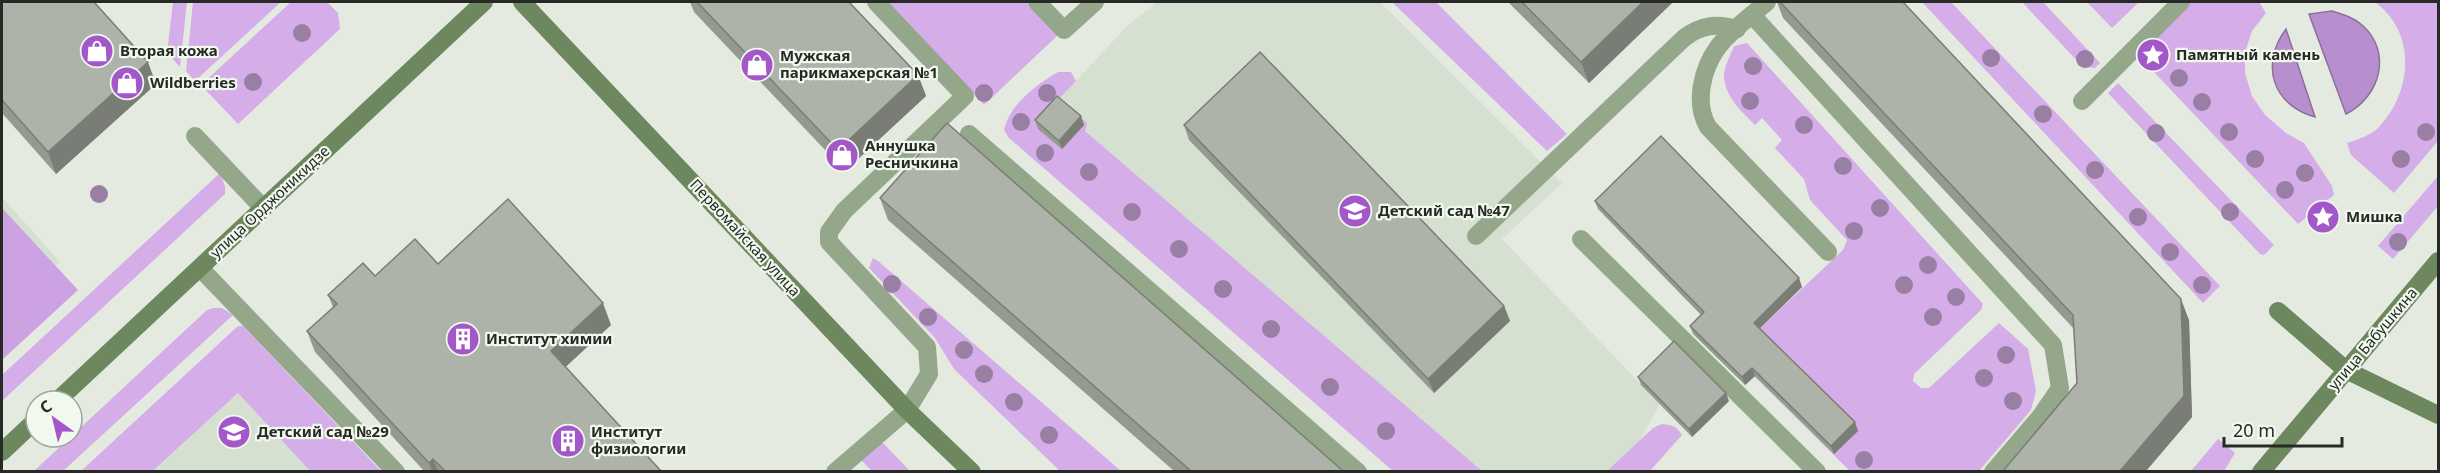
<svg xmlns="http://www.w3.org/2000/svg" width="2440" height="473" font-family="'Noto Sans',sans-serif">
	<rect width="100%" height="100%" fill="#e4eae0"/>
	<g fill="#d6e0d0">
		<path d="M1157,2H1380L1562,183L1502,239L1660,404L1639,442L1607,471H1482L1085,131L1031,129L1129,24Z"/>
		<path d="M2,197L60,262L2,314Z"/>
		<path d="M238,393L310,471L153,472Z"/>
	</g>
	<g fill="#d4ade9">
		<path d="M173,2H187L180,67L167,53Z"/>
		<path d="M193,2H281L195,81L186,71Z"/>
		<path d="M291,2H327L338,13L340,29L238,124L201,85Z"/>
		<path d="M887,2H1026L1058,35L984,105Z"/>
		<path d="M1392,2H1436L1567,134L1547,151Z"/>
		<path d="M1922,2H1951L2220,286L2203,303Z"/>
		<path d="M2022,2H2043L2100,63L2095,68L2083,67Z"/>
		<path d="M2087,2H2139L2112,28Z"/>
		<path d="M2191,2H2259L2266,13L2252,31L2245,52V73L2252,96L2265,115L2286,133L2304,143L2332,186L2334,195L2298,224L2153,71L2171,54L2155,37Z"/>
		<path d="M2375,2H2438V141L2394,193L2351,155L2347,143C2359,139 2372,135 2380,126C2413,90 2416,32 2375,2Z"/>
		<path d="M1747,43L1983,304L1981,310L1914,374L1913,381L1921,388H1929L1999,323L2028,349L2036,391L2031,410L1979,471H1850L1746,368L1736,351L1843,250L1847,240L1810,200L1804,179L1775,148L1782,140L1762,118L1755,125C1741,111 1723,95 1724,73C1725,65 1731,54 1734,46Z"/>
		<path d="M1058,72H1071L1076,81L1059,99L1087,123L1085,131L1482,471H1393L1009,138L1004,130C1010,104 1036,85 1058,72Z"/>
		<path d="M2118,83L2274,245L2264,255L2260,254L2108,93Z"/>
		<path d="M220,173L225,186V194L2,401V375Z"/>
		<path d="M2438,176V206L2393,259L2378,246Z"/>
		<path d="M873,258L878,261L1121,471H1060L954,369L935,338L869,268Z"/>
		<path d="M213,308H222L233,315L63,471H34L207,310Z"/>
		<path d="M238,326H243L381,471H310L238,393L153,471L80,472Z"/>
		<path d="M1662,424C1673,425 1676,426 1682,435L1650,471H1607L1653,428Z"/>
		<path d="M2218,439L2235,453L2224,471H2191Z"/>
		<path d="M881,441L910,471H872L860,459Z"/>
	</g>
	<path fill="#cca2e2" d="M2,208L78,290L2,360Z"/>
	<g fill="#b88fce" stroke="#8c709b" stroke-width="1.5">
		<path d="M2332,11C2342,14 2353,17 2362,25C2393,52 2380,97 2346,114L2309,14Z"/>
		<path d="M2286,29L2315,117C2272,105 2260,64 2286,29Z"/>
	</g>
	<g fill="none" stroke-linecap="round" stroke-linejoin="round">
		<g stroke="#95a78b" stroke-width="18">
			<path d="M1037,2L1064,30L1095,2"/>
			<path d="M1767,2C1751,16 1731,30 1718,47C1702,69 1694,103 1708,127L1828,252"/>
			<path d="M1752,15L2053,345L2060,388L2040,417L1993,472"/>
			<path d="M2082,101L2181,2"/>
			<path d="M969,134L1358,472"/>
			<path d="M195,136L263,208"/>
			<path d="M1476,236L1684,38C1701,25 1717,23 1737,29"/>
			<path d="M1581,239L1817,472"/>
			<path d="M200,268L396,472"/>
			<path d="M835,472L907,410L929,374L927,347L829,242V232L844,211L965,96L876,2"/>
		</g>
		<g stroke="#6d875e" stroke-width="18">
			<path d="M522,2L907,410L972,472"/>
			<path d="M2278,311L2346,370L2438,415"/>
			<path d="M57,401L484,2"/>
			<path d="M2,452L36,420"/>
			<path d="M2261,472L2438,261"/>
		</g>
	</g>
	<g fill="#997fa4">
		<circle cx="302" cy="33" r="9"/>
		<circle cx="1991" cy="58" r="9"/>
		<circle cx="2085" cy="59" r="9"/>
		<circle cx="1753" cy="66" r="9"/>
		<circle cx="2179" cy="78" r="9"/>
		<circle cx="253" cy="82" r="9"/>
		<circle cx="984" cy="93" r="9"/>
		<circle cx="1047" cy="93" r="9"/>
		<circle cx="1750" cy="101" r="9"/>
		<circle cx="2202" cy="102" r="9"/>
		<circle cx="2043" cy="114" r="9"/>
		<circle cx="1021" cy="122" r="9"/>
		<circle cx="1804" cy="125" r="9"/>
		<circle cx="2229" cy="132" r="9"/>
		<circle cx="2426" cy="132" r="9"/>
		<circle cx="2156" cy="133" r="9"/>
		<circle cx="1045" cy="153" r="9"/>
		<circle cx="2255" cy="159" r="9"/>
		<circle cx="2401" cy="159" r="9"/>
		<circle cx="1843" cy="166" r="9"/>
		<circle cx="2095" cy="170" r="9"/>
		<circle cx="1089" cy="172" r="9"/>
		<circle cx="2305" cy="173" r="9"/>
		<circle cx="2285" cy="190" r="9"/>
		<circle cx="99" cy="194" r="9"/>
		<circle cx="1880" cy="208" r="9"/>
		<circle cx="1132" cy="212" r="9"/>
		<circle cx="2230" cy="212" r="9"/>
		<circle cx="2138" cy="217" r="9"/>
		<circle cx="1854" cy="231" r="9"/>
		<circle cx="2398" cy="242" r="9"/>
		<circle cx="1179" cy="249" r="9"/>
		<circle cx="2170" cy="252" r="9"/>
		<circle cx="1928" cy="265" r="9"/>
		<circle cx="892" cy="284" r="9"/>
		<circle cx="1904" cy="285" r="9"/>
		<circle cx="2202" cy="285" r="9"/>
		<circle cx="1223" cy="289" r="9"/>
		<circle cx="1956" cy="297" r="9"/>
		<circle cx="928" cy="317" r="9"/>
		<circle cx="1933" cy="317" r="9"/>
		<circle cx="1271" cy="329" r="9"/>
		<circle cx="964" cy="350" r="9"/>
		<circle cx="2006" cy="355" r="9"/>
		<circle cx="984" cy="374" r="9"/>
		<circle cx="1984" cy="378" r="9"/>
		<circle cx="1330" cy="387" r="9"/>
		<circle cx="2013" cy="401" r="9"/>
		<circle cx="1014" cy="402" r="9"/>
		<circle cx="1386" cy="431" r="9"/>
		<circle cx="1049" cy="435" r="9"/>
		<circle cx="1864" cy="460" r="9"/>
	</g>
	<g fill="#959a91">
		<path d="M2,2L156,84L56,174L2,113Z"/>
		<path d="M690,2H849L918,75L926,96L845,171L694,12Z"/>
		<path d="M1508,2H1673L1589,83Z"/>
		<path d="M1777,2H1903L2189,320L2192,417L2146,471H2003L2077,383L2074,329L1783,18Z"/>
		<path d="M1035,120L1084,125L1062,149L1038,129Z"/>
		<path d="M1184,125L1504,306L1510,321L1434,393L1189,140Z"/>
		<path d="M880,198L1343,471H1174L888,220Z"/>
		<path d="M1595,201L1802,287L1760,328L1858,431L1834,454L1755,376L1745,385L1693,334L1690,326L1701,315L1598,209Z"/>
		<path d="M438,264L611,325L565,367L661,471H424L315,352L307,331L333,307L328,295L375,276Z"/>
		<path d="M1638,377L1729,401L1692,437L1641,385Z"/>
	</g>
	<g fill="#797d76">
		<path d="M1643,2H1673L1589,83L1581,62Z"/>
		<path d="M148,62L156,84L56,174L48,152Z"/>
		<path d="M918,75L926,96L845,171L838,150Z"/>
		<path d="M1081,116L1084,125L1062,149L1059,141Z"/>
		<path d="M1799,278L1802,287L1757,331L1754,323Z"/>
		<path d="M2181,299L2189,320L2192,417L2146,471H2120Z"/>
		<path d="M603,303L611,325L559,373L551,351Z"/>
		<path d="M1504,306L1510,321L1434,393L1428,379Z"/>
		<path d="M1752,368L1755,376L1745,385L1742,377Z"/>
		<path d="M1726,393L1729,401L1692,437L1689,429Z"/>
		<path d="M1855,422L1858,431L1834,454L1831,446Z"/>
		<path d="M433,459L438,471H432L429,463Z"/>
	</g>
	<g fill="#adb3a9" stroke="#797d76" stroke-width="1.5">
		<path d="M2,2H94L148,62L48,152L2,100Z"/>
		<path d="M697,2H849L918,75L838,150Z"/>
		<path d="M1522,2H1643L1581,62Z"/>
		<path d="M1780,2H1903L2181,299L2184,396L2120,471H2003L2077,383L2073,315Z"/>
		<path d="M1260,52L1504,306L1428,379L1184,125Z"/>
		<path d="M1057,96L1081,116L1059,141L1035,120Z"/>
		<path d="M947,123L1343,471H1191L880,198Z"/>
		<path d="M1661,136L1799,278L1754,323L1855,422L1831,446L1752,368L1742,377L1690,326L1704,312L1595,201Z"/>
		<path d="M508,199L603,303L551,351L661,471H445L433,459L429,463L307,331L337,304L328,295L363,263L375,276L415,239L438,264Z"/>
		<path d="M1674,341L1726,393L1689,429L1638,377Z"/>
	</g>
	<defs>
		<g id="shop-disc" transform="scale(1.725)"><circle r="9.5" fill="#a457c9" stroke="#f1f8ee"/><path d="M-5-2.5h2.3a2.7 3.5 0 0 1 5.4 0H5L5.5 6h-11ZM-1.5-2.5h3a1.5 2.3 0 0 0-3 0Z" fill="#fff"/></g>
		<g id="sight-disc" transform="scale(1.725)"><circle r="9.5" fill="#a457c9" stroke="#f1f8ee"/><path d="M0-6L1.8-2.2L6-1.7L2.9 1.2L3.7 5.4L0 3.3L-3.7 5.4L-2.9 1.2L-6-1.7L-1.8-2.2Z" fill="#fff"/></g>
		<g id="school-disc" transform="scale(1.725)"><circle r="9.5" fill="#a457c9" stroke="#f1f8ee"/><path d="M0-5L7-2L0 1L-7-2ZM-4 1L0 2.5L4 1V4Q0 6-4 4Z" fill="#fff"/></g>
		<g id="building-disc" transform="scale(1.725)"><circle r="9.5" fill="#a457c9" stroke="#f1f8ee"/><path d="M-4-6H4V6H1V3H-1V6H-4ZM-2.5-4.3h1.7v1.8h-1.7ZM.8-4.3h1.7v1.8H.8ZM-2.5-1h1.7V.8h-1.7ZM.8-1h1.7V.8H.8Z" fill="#fff"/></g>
	</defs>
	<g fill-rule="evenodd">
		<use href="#shop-disc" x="97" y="51"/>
		<use href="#sight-disc" x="2153" y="55"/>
		<use href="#shop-disc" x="757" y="65"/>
		<use href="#shop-disc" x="127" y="83"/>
		<use href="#shop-disc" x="842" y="155"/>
		<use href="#school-disc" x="1355" y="211"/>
		<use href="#sight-disc" x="2323" y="217"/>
		<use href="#building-disc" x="463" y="339"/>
		<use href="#school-disc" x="234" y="432"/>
		<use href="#building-disc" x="568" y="441"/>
	</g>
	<g text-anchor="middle" stroke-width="4.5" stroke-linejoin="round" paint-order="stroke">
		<g font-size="15" font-weight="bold" fill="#262925" stroke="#f1f8ee" text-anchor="start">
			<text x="120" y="56">Вторая кожа</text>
			<text x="2176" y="60">Памятный камень</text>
			<text x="780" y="61">Мужская<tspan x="780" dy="17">парикмахерская №1</tspan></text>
			<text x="150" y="88">Wildberries</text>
			<text x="865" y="151">Аннушка<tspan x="865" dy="17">Ресничкина</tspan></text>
			<text x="1378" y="216">Детский сад №47</text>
			<text x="2346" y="222">Мишка</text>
			<text x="486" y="344">Институт химии</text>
			<text x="257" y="437">Детский сад №29</text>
			<text x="591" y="437">Институт<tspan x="591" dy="17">физиологии</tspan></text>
		</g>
		<g font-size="15" fill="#262925" stroke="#f1f8ee">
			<text transform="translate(270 202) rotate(-43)" y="5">улица Орджоникидзе</text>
			<text transform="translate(745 238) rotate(47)" y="5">Первомайская улица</text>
			<text transform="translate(2373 339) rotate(-50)" y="5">улица Бабушкина</text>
		</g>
	</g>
	<rect width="2440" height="473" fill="none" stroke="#262925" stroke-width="6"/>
	<g transform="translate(54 419) rotate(326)"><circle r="28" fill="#f1f8ee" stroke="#a0a59e" stroke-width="1.5"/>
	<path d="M0-4.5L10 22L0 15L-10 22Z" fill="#a457c9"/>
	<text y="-9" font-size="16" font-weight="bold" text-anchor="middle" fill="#262925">С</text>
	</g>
	<path d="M2224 437v9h118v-9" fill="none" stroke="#262925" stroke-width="3"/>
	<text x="2233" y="437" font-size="18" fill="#262925" stroke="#f1f8ee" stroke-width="4.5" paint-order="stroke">20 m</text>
</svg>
